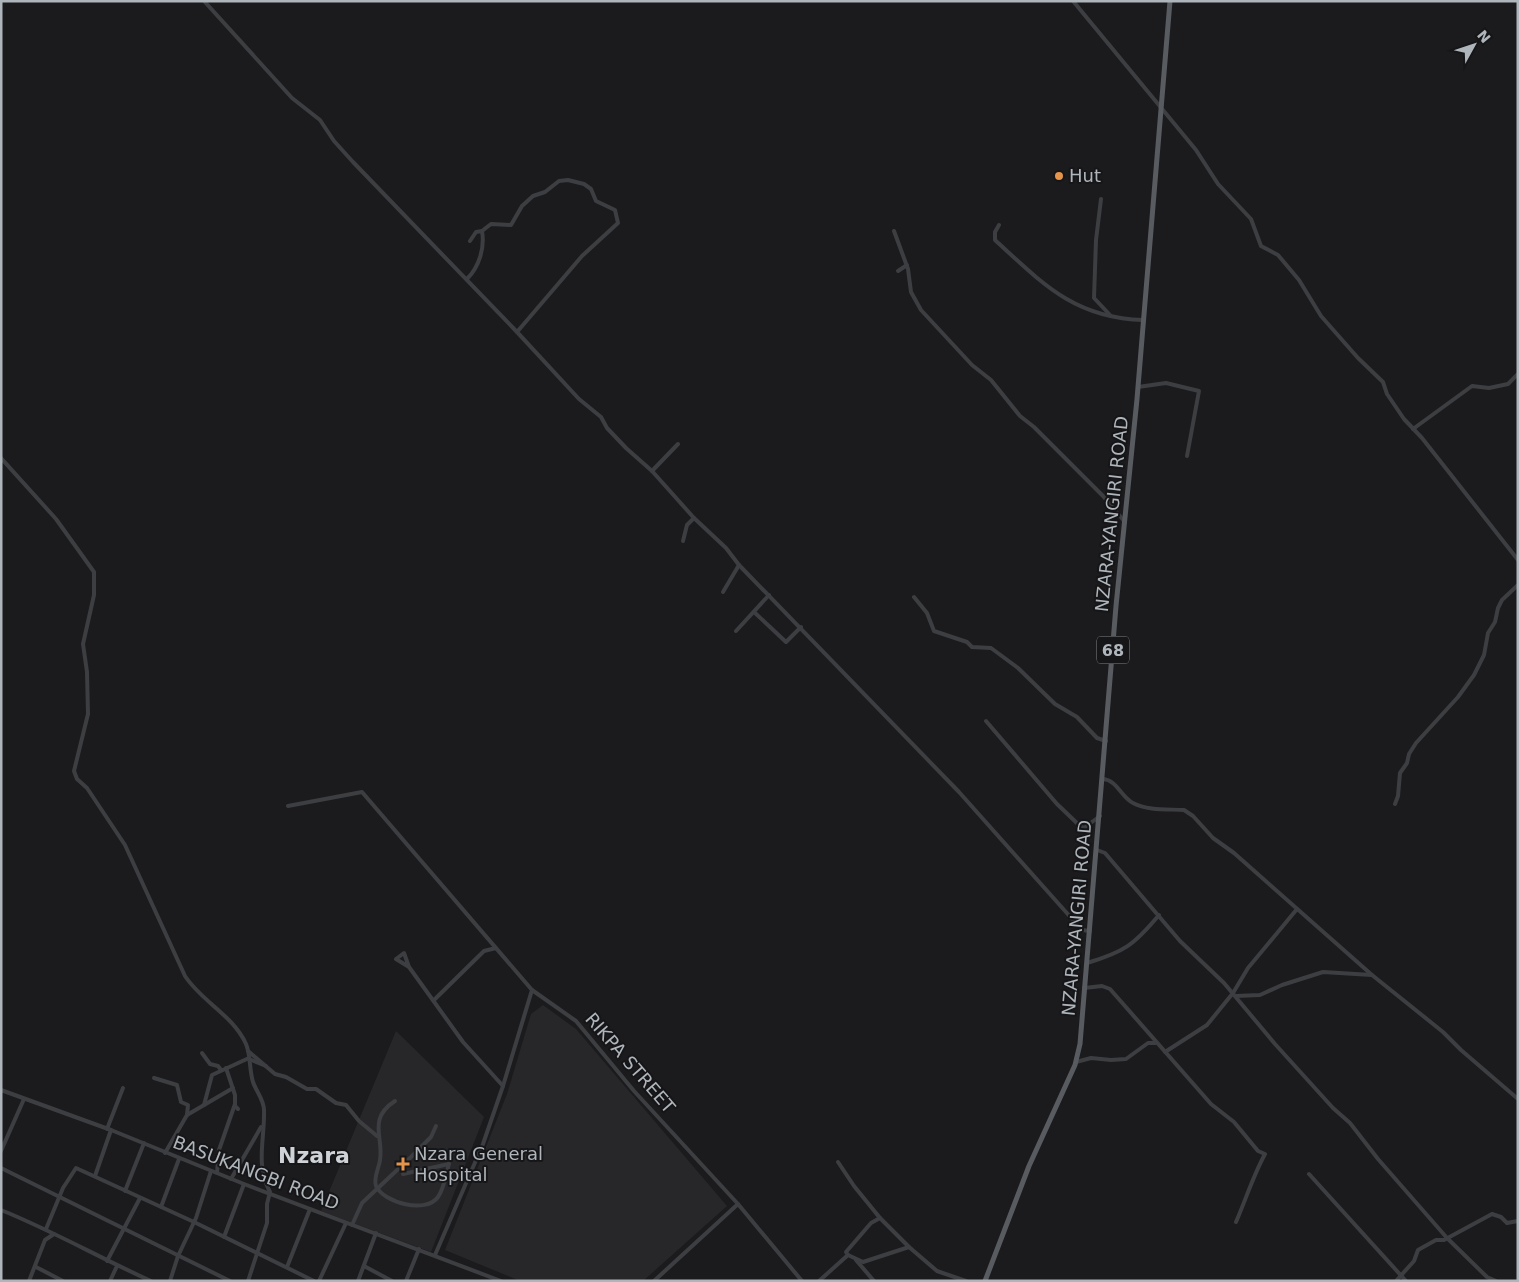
<svg xmlns="http://www.w3.org/2000/svg" width="1519" height="1282" font-family="'DejaVu Sans',sans-serif">
	<rect width="100%" height="100%" fill="#1b1b1d"/>
	<g fill="#27272a">
		<path d="M543,1005L576,1029L727,1206L643,1281H520L445,1250L507,1094L531,1014Z"/>
		<path d="M396,1031L484,1117L431,1252L321,1211Z"/>
	</g>
	<g fill="none" stroke-linecap="round" stroke-linejoin="round">
		<g stroke="#3c3e41" stroke-width="4">
			<path d="M204,1L292,98L320,120L334,141L353,162L517,332L579,399L601,417L607,428L626,448L652,471L694,518L726,548L739,565L959,792L1082,930L1090,931"/>
			<path d="M1073,1L1196,150L1218,184L1251,219L1261,246L1278,255L1299,280L1321,316L1358,358L1383,382L1387,394L1404,419L1422,438L1518,560"/>
			<path d="M1101,199L1096,240L1094,298L1110,315"/>
			<path d="M999,225L995,232V240C1042,283 1074,318 1143,320"/>
			<path d="M894,231L908,269L911,292L921,310L972,365L991,380L1020,416L1034,427L1103,496L1125,522"/>
			<path d="M470,241L476,232L482,231L491,224L511,225L522,206L533,196L545,192L559,181L568,180L584,184L591,189L596,201L615,210L618,223L582,256L517,332"/>
			<path d="M898,271L907,265"/>
			<path d="M467,279C479,267 485,248 482,231"/>
			<path d="M1138,387L1166,383L1199,391L1187,456"/>
			<path d="M1413,429L1472,386L1489,388L1508,384L1518,374"/>
			<path d="M1,458L56,519L94,572V595L83,644L87,672L88,714L74,771L77,779L87,788L125,845L185,976C202,1002 233,1015 246,1044C251,1056 249,1069 253,1082C256,1091 264,1100 264,1110C265,1139 255,1164 270,1192L267,1204V1223L248,1281"/>
			<path d="M652,471L678,444"/>
			<path d="M683,541L687,525L694,518"/>
			<path d="M723,592L739,565"/>
			<path d="M914,597L927,613L934,631L967,642L972,647L991,648L1018,668L1055,704L1077,717L1097,738L1106,741"/>
			<path d="M754,612L786,642L801,627"/>
			<path d="M736,631L769,595"/>
			<path d="M986,721L1057,804L1080,826L1084,828L1100,816"/>
			<path d="M1103,779C1117,780 1121,797 1133,803C1148,811 1168,809 1184,810L1193,816L1213,838L1234,853L1372,975"/>
			<path d="M1395,804L1398,796L1400,773L1407,763L1409,754L1416,743L1458,697L1474,675L1484,655L1488,633L1495,622L1498,608L1502,600L1518,585"/>
			<path d="M288,806L362,792L532,990L576,1021L634,1091L738,1204L802,1281"/>
			<path d="M1097,850L1105,853L1180,941L1224,983L1275,1044L1333,1108L1350,1123L1378,1159L1447,1238L1487,1277L1496,1281"/>
			<path d="M1087,963C1124,952 1134,945 1159,915"/>
			<path d="M409,967L396,959L404,953L409,967L463,1042L503,1086"/>
			<path d="M1084,988L1102,986L1110,989L1211,1104L1234,1122L1258,1151L1265,1154C1253,1176 1246,1199 1236,1222"/>
			<path d="M1236,996L1260,995L1282,985L1323,972L1372,975L1443,1032L1461,1050L1518,1099"/>
			<path d="M434,1000L484,951L496,948"/>
			<path d="M248,1051L275,1074L286,1077L307,1089H316L336,1103L346,1105L359,1121L377,1136"/>
			<path d="M1165,1052L1207,1025L1233,993L1248,968L1297,909"/>
			<path d="M202,1053L210,1064L218,1066L221,1070"/>
			<path d="M249,1059L266,1066"/>
			<path d="M1076,1062L1091,1058L1111,1060L1126,1059L1148,1043H1157"/>
			<path d="M226,1068L235,1095V1106L238,1109"/>
			<path d="M154,1078L177,1085L181,1102L188,1105L187,1115"/>
			<path d="M1,1090L111,1130L244,1184L501,1281"/>
			<path d="M395,1101C367,1119 384,1138 380,1160C379,1168 373,1178 376,1186C384,1203 426,1214 438,1197C444,1189 446,1174 449,1164"/>
			<path d="M204,1105L212,1075L249,1058"/>
			<path d="M107,1129L123,1088"/>
			<path d="M1,1151L24,1099"/>
			<path d="M165,1153L187,1115L233,1088"/>
			<path d="M838,1162L854,1186L880,1218L909,1247"/>
			<path d="M1,1168L230,1281"/>
			<path d="M217,1173L219,1150L235,1104"/>
			<path d="M403,1174L449,1164"/>
			<path d="M1309,1174L1406,1281"/>
			<path d="M95,1176L111,1130"/>
			<path d="M231,1179L261,1127"/>
			<path d="M125,1191L144,1143"/>
			<path d="M161,1207L179,1159"/>
			<path d="M1,1210C53,1231 100,1258 151,1281"/>
			<path d="M352,1225L362,1203L411,1157L431,1137L436,1126"/>
			<path d="M46,1229L63,1188L76,1168L194,1222L314,1281"/>
			<path d="M224,1237L244,1184"/>
			<path d="M435,1255L483,1144L503,1086L532,990"/>
			<path d="M848,1255L846,1252L871,1223L880,1218"/>
			<path d="M856,1260L874,1281"/>
			<path d="M107,1261L140,1198"/>
			<path d="M364,1266L392,1281"/>
			<path d="M36,1267L63,1281"/>
			<path d="M287,1267L310,1209"/>
			<path d="M29,1281L45,1240L54,1234"/>
			<path d="M110,1281L117,1266"/>
			<path d="M170,1281L178,1256L196,1218L211,1171"/>
			<path d="M319,1281L346,1223"/>
			<path d="M358,1281L376,1233"/>
			<path d="M406,1281L419,1249"/>
			<path d="M654,1281L738,1204"/>
			<path d="M819,1281L848,1255L863,1262L909,1247L937,1271L966,1281"/>
			<path d="M1396,1281L1414,1261L1418,1250L1436,1240H1444L1492,1214L1501,1217L1507,1223L1518,1221"/>
		</g>
		<path stroke="#585b60" stroke-width="5" d="M985,1281L1029,1166L1075,1065L1080,1044L1116,606L1137,399L1170,1"/>
	</g>
	<g fill="#e5944b" stroke="#161618" stroke-width="2">
		<circle cx="1059" cy="176" r="5"/>
		<path d="M400.5 1156.5h5v5h5v5h-5v5h-5v-5h-5v-5h5z"/>
	</g>
	<g text-anchor="middle" stroke-width="4" stroke-linejoin="round" paint-order="stroke">
		<rect fill="#161618" stroke="#80858a" stroke-width="1" x="1097" y="636.5" width="32" height="27" rx="4"/>
		<g font-size="16" font-weight="bold" fill="#aeb5bb">
			<text x="1113" y="656">68</text>
		</g>
		<g font-size="18" fill="#aeb5bb" stroke="#161618" text-anchor="start">
			<text x="1069" y="182">Hut</text>
			<text x="414" y="1160">Nzara General<tspan x="414" dy="21">Hospital</tspan></text>
		</g>
		<g font-size="18" fill="#aeb5bb" stroke="#161618">
			<text transform="translate(1112 514) rotate(-84)" y="6">NZARA-YANGIRI ROAD</text>
			<text transform="translate(1077 918) rotate(-85)" y="6">NZARA-YANGIRI ROAD</text>
			<text transform="translate(630 1063) rotate(49)" y="6">RIKPA STREET</text>
			<text transform="translate(256 1173) rotate(21)" y="6">BASUKANGBI ROAD</text>
		</g>
		<g font-size="22" font-weight="bold" fill="#cfd3d7" stroke="#161618">
			<text x="314" y="1163">Nzara</text>
		</g>
	</g>
	<rect width="1519" height="1282" fill="none" stroke="#aeb5bb" stroke-width="5"/>
	<g transform="translate(1474 45) rotate(50)" stroke="#161618" stroke-width="4" paint-order="stroke">
	<path d="M0-4L9 19L0 12L-9 19Z" fill="#aeb5bb"/>
	<text y="-8" font-size="14" font-weight="bold" text-anchor="middle" fill="#aeb5bb">N</text>
	</g>
</svg>
